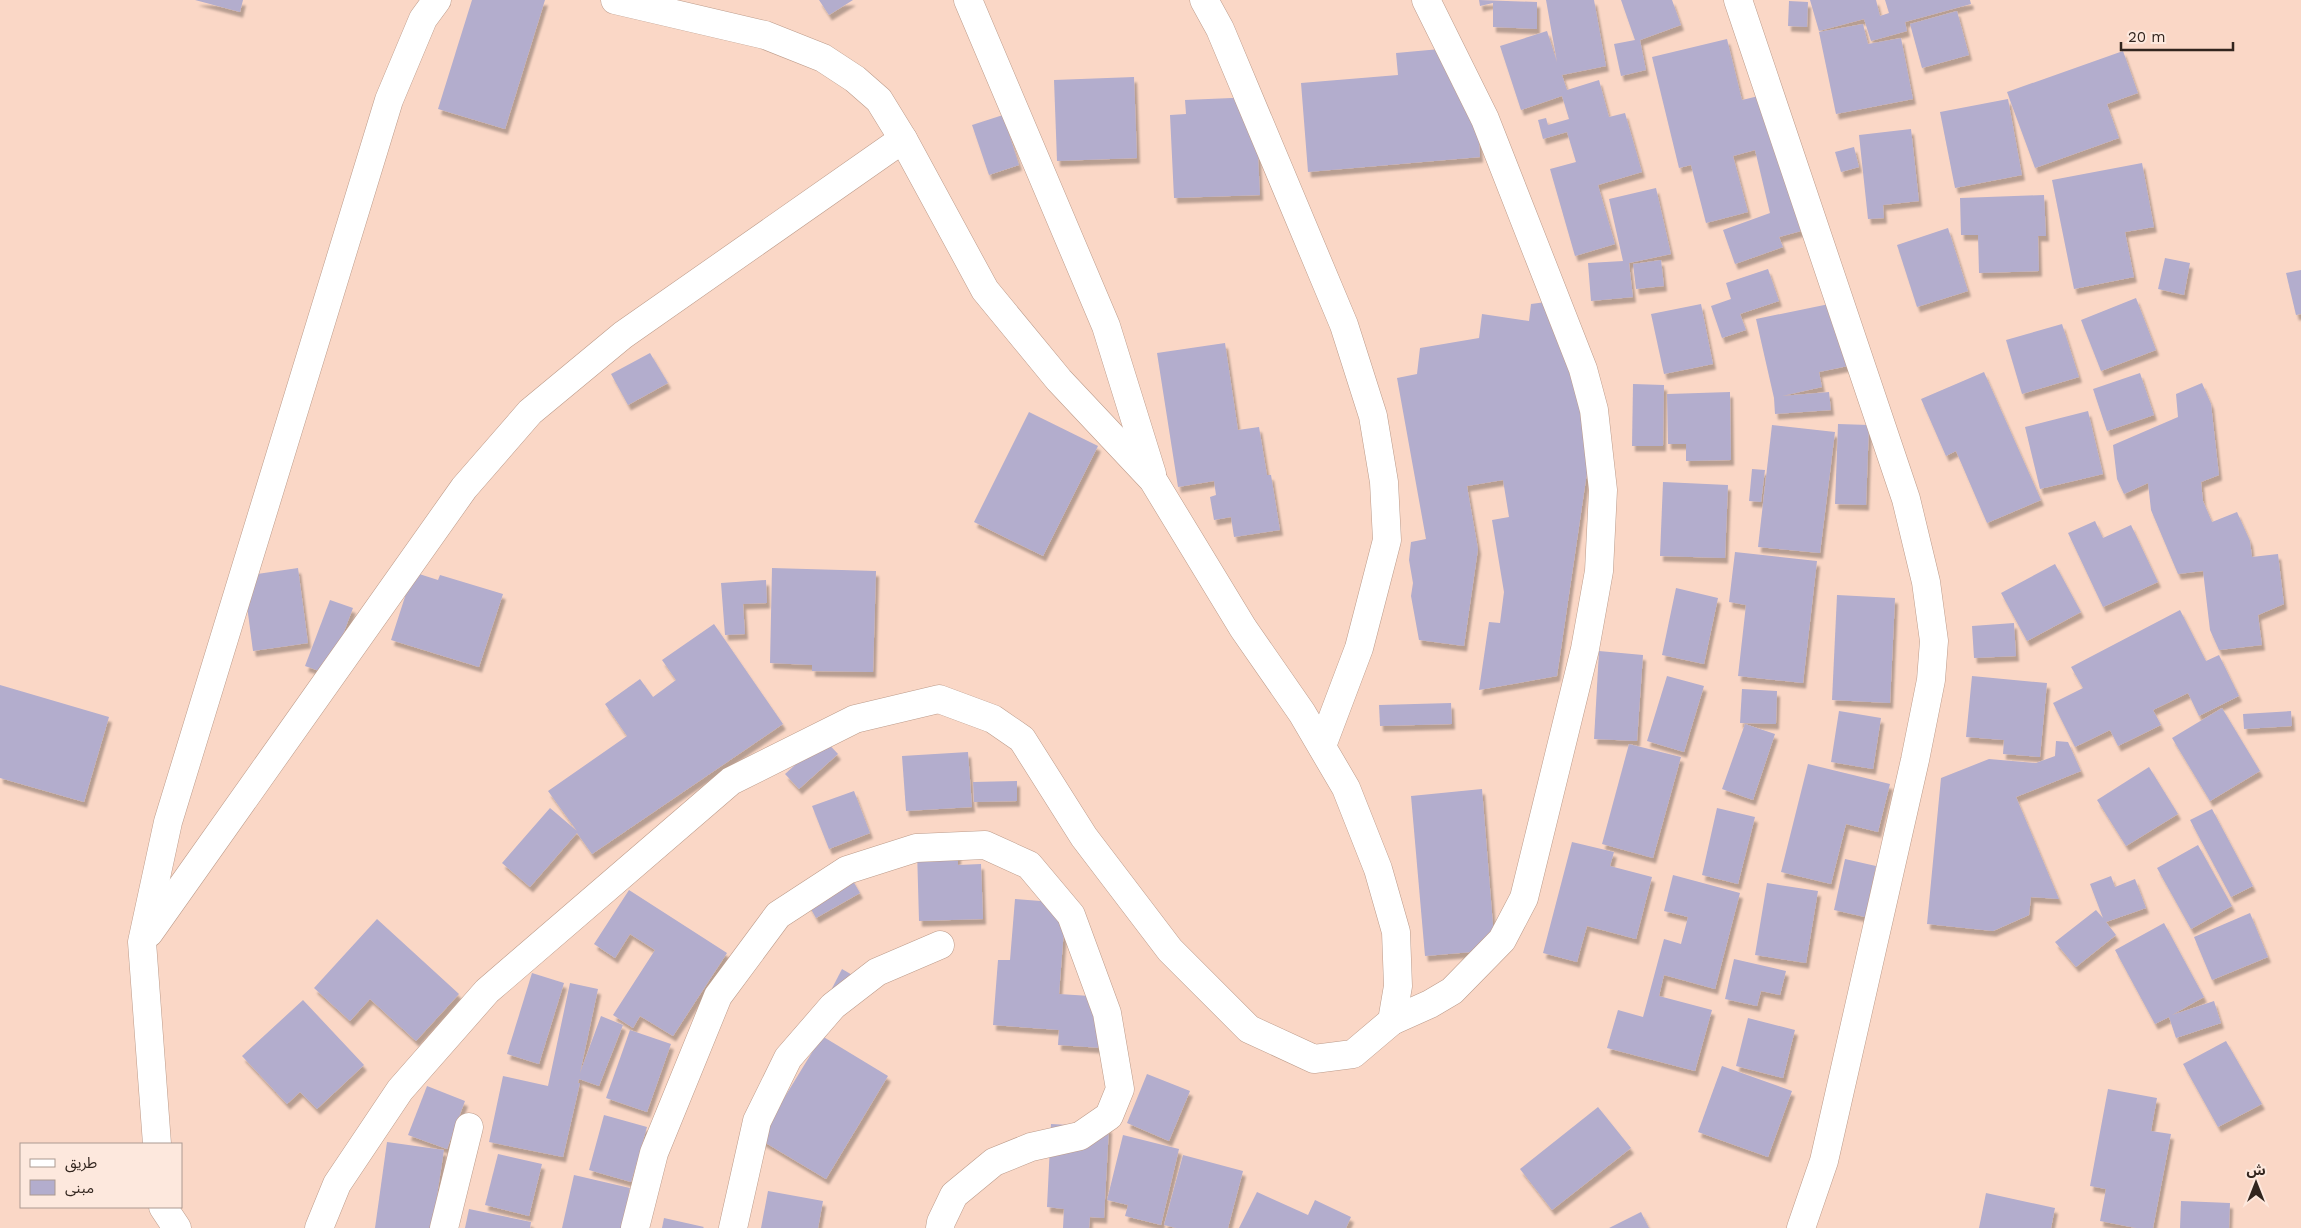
<svg xmlns="http://www.w3.org/2000/svg" width="2301" height="1228" font-family="'Work Sans','Noto Sans Arabic',sans-serif">
	<defs>
		<filter id="shadow"><feDropShadow dx="3" dy="5.5" stdDeviation="1" flood-color="#0004"/></filter>
	</defs>
	<rect width="100%" height="100%" fill="#fad7c6"/>
	<g fill="#b3adcd" filter="url(#shadow)">
		<path d="M195,0H243L240,12Z"/>
		<path d="M472,0H545L505,129L438,109Z"/>
		<path d="M819,0H853L829,15Z"/>
		<path d="M1479,0L1537,2V29L1493,27V3L1480,6Z"/>
		<path d="M1546,0H1594L1606,66L1562,75L1567,90L1599,80L1609,117L1625,113L1642,172L1598,185L1615,244L1575,256L1550,169L1576,162L1567,132L1543,139L1538,120L1546,118L1548,125L1569,119L1562,96L1521,110L1500,46L1547,31L1557,62Z"/>
		<path d="M1621,0H1672L1681,25L1640,40L1646,70L1621,76L1614,44L1635,40Z"/>
		<path d="M1810,0H1876L1880,16L1889,13L1885,0H1970L1971,4L1905,22L1907,31L1871,41L1864,19L1819,31Z"/>
		<path d="M1789,1L1808,2L1807,27L1788,26Z"/>
		<path d="M1957,11L1969,55L1922,68L1910,24Z"/>
		<path d="M1863,24L1868,44L1901,38L1913,99L1836,114L1819,32Z"/>
		<path d="M1727,39L1742,100L1767,94L1801,231L1779,237L1783,247L1735,264L1723,230L1770,213L1755,150L1733,156L1748,212L1706,223L1691,165L1679,168L1652,57Z"/>
		<path d="M1462,47L1477,112L1480,157L1308,172L1301,83L1398,75L1396,53Z"/>
		<path d="M2123,51L2138,93L2107,104L2119,138L2035,168L2007,92Z"/>
		<path d="M1134,77L1137,158L1057,161L1054,80Z"/>
		<path d="M1255,97L1260,195L1174,198L1170,115L1186,114L1185,100Z"/>
		<path d="M2008,99L2022,175L1955,188L1940,112Z"/>
		<path d="M1003,115L1019,165L989,175L972,125Z"/>
		<path d="M1911,129L1919,201L1883,205L1884,218L1868,219L1859,135Z"/>
		<path d="M1854,147L1859,167L1841,172L1835,152Z"/>
		<path d="M2142,163L2154,227L2125,232L2134,277L2074,289L2052,180Z"/>
		<path d="M1656,188L1671,254L1629,263L1633,297L1591,301L1588,263L1623,261L1609,199Z"/>
		<path d="M2044,195L2046,236H2038L2039,271L1979,273L1978,235H1961L1960,198Z"/>
		<path d="M1948,228L1968,291L1917,307L1897,245Z"/>
		<path d="M2165,258L2190,263L2184,295L2158,289Z"/>
		<path d="M1661,260L1664,286L1636,289L1633,264Z"/>
		<path d="M1768,269L1779,301L1740,314L1746,330L1722,338L1711,306L1731,299L1726,283Z"/>
		<path d="M2301,270V314L2296,315L2286,273Z"/>
		<path d="M2136,298L2156,350L2101,371L2081,320Z"/>
		<path d="M1561,300L1589,459L1557,676L1479,690L1489,622L1500,623L1504,592L1492,520L1509,517L1503,480L1467,486L1478,549L1464,646L1419,640L1411,596L1413,583L1409,560L1411,542L1426,539L1397,378L1417,374L1420,348L1479,338L1482,314L1529,321L1531,304Z"/>
		<path d="M1834,303L1848,366L1819,372L1822,387L1782,396L1829,392L1831,410L1775,414L1774,398L1756,319Z"/>
		<path d="M1701,304L1713,364L1664,374L1651,314Z"/>
		<path d="M2062,324L2079,377L2022,394L2006,340Z"/>
		<path d="M1225,343L1238,430L1259,427L1267,475H1271L1280,530L1234,537L1231,517L1214,520L1210,497L1216,495L1214,481L1178,487L1157,353Z"/>
		<path d="M650,353L668,383L628,405L611,374Z"/>
		<path d="M1984,372L2041,500L1987,523L1956,451L1946,456L1921,399Z"/>
		<path d="M2140,373L2154,415L2107,431L2093,389Z"/>
		<path d="M2202,383L2211,404L2219,475L2201,482L2203,501L2212,522L2237,512L2250,541L2252,557L2278,554L2284,604L2258,615L2262,645L2219,650L2210,630L2203,571L2178,574L2151,510L2148,483L2124,494L2117,479L2113,445L2178,417L2176,394Z"/>
		<path d="M1633,384L1664,385L1663,446H1632Z"/>
		<path d="M1730,392L1731,460L1686,461V444H1668L1667,394Z"/>
		<path d="M2088,411L2103,474L2040,489L2025,427Z"/>
		<path d="M1029,412L1098,446L1043,556L974,522Z"/>
		<path d="M1838,424L1869,425L1866,505L1835,504Z"/>
		<path d="M1772,425L1835,432L1820,553L1758,547Z"/>
		<path d="M1752,469L1765,470L1761,502L1749,501Z"/>
		<path d="M1663,482L1728,485L1725,558L1660,556Z"/>
		<path d="M2095,521L2103,538L2131,525L2158,582L2103,607L2068,533Z"/>
		<path d="M1735,552L1817,561L1803,683L1738,676L1746,605L1729,602Z"/>
		<path d="M2055,564L2081,612L2027,641L2001,593Z"/>
		<path d="M298,568L308,643L253,651L243,576Z"/>
		<path d="M772,568L876,571L873,672L812,671V665L770,663Z"/>
		<path d="M413,572L438,580L440,575L503,594L479,667L391,640Z"/>
		<path d="M766,580L767,603L743,604L745,634L725,635L721,583Z"/>
		<path d="M1676,588L1718,598L1704,664L1662,655Z"/>
		<path d="M1837,595L1895,598L1890,703L1832,700Z"/>
		<path d="M330,600L353,608L328,674L305,666Z"/>
		<path d="M2180,610L2206,661L2219,655L2239,696L2199,716L2188,693L2153,710L2161,725L2118,746L2110,730L2075,747L2053,703L2083,688L2071,667Z"/>
		<path d="M2014,623L2016,656L1974,658L1972,626Z"/>
		<path d="M714,624L783,724L592,854L577,833L530,887L502,863L550,808L577,831L548,791L627,736L605,704L640,679L653,697L676,680L662,660Z"/>
		<path d="M1599,651L1643,655L1637,741L1594,739Z"/>
		<path d="M1667,676L1704,686L1684,752L1647,741Z"/>
		<path d="M1972,676L2047,683L2040,757L2003,754L2004,740L1966,737Z"/>
		<path d="M0,685L109,717L84,802L0,778Z"/>
		<path d="M1742,689L1777,691L1776,724L1740,723Z"/>
		<path d="M1451,703L1452,724L1380,726L1379,705Z"/>
		<path d="M2222,708L2260,771L2210,801L2172,738Z"/>
		<path d="M1839,711L1881,718L1873,769L1831,762Z"/>
		<path d="M2291,711L2292,726L2244,729L2243,714Z"/>
		<path d="M1745,724L1775,734L1753,800L1722,789Z"/>
		<path d="M824,739L838,754L799,789L785,774Z"/>
		<path d="M2056,741L2068,742L2081,771L2016,797L2059,899L2031,897L2029,915L1993,931L1927,924L1941,778L1989,759L2036,763L2055,756Z"/>
		<path d="M1629,744L1681,757L1653,858L1602,844Z"/>
		<path d="M968,752L972,807L906,811L902,756Z"/>
		<path d="M1808,764L1890,784L1878,832L1846,824L1831,884L1781,872Z"/>
		<path d="M2149,767L2178,814L2126,846L2097,800Z"/>
		<path d="M1017,781V801L974,802L973,782Z"/>
		<path d="M1482,789L1495,950L1425,956L1411,796Z"/>
		<path d="M854,791L870,833L829,849L812,806Z"/>
		<path d="M1717,808L1755,817L1738,884L1702,875Z"/>
		<path d="M2212,809L2253,886L2231,897L2190,820Z"/>
		<path d="M1572,842L1614,852L1610,866L1652,877L1636,939L1587,926L1577,962L1543,953Z"/>
		<path d="M2198,845L2232,906L2191,929L2157,868Z"/>
		<path d="M958,849V865L981,864L983,919L919,921L917,850Z"/>
		<path d="M1845,859L1876,866L1865,917L1834,910Z"/>
		<path d="M846,869L860,893L816,918L802,893Z"/>
		<path d="M1673,875L1740,893L1715,989L1664,975L1659,996L1712,1010L1695,1071L1607,1048L1618,1010L1643,1017L1664,939L1681,944L1688,917L1664,911Z"/>
		<path d="M2111,876L2115,887L2135,879L2146,908L2106,922L2116,935L2076,967L2055,942L2096,910L2103,918L2090,884Z"/>
		<path d="M1767,883L1818,891L1806,963L1755,955Z"/>
		<path d="M629,890L727,953L673,1036L640,1016L633,1028L613,1015L655,950L630,934L615,958L594,944Z"/>
		<path d="M1015,899L1066,903L1059,994L1106,997L1102,1048L1058,1045L1059,1030L993,1025L998,960H1010Z"/>
		<path d="M2250,913L2268,957L2212,980L2194,937Z"/>
		<path d="M377,919L459,994L416,1041L370,999L350,1021L314,988Z"/>
		<path d="M2164,923L2204,997L2172,1015L2214,1001L2221,1023L2176,1038L2169,1017L2155,1024L2115,950Z"/>
		<path d="M1734,959L1786,971L1780,995L1761,991L1757,1006L1725,999Z"/>
		<path d="M842,969L854,976L826,1000Z"/>
		<path d="M532,973L564,983L539,1064L507,1054Z"/>
		<path d="M570,983L598,989L580,1073L601,1016L623,1025L599,1086L579,1079L578,1083H580L563,1157L489,1142L503,1076L548,1086Z"/>
		<path d="M303,1000L364,1065L317,1109L300,1092L287,1104L242,1056Z"/>
		<path d="M1748,1018L1795,1030L1783,1078L1736,1066Z"/>
		<path d="M630,1030L671,1044L647,1112L606,1098Z"/>
		<path d="M822,1036L888,1076L826,1179L759,1139Z"/>
		<path d="M2226,1041L2262,1104L2218,1127L2183,1064Z"/>
		<path d="M1722,1066L1792,1091L1768,1157L1698,1132Z"/>
		<path d="M1147,1074L1190,1091L1169,1141L1127,1123Z"/>
		<path d="M427,1086L465,1101L447,1149L408,1135Z"/>
		<path d="M2108,1089L2157,1098L2151,1131L2171,1134L2153,1228H2136L2100,1221L2106,1189L2090,1186Z"/>
		<path d="M1598,1107L1631,1148L1552,1210L1520,1169Z"/>
		<path d="M604,1115L647,1127L631,1182L589,1170Z"/>
		<path d="M1051,1124L1109,1127L1104,1218L1090,1217L1089,1228H1063L1064,1209L1047,1207Z"/>
		<path d="M1123,1135L1179,1149L1161,1225L1125,1216L1128,1205L1107,1200Z"/>
		<path d="M387,1142L444,1150L432,1228H375Z"/>
		<path d="M498,1154L542,1164L529,1216L485,1205Z"/>
		<path d="M1183,1155L1243,1171L1228,1228H1176L1164,1225Z"/>
		<path d="M574,1175L630,1188L621,1228H562Z"/>
		<path d="M768,1191L823,1201L818,1228H761Z"/>
		<path d="M1257,1192L1308,1215L1315,1200L1351,1217L1346,1228H1239Z"/>
		<path d="M1986,1193L2055,1208L2051,1228H1979Z"/>
		<path d="M2181,1201L2230,1203L2229,1228H2180Z"/>
		<path d="M469,1209L531,1222L530,1228H465Z"/>
		<path d="M1641,1212L1649,1228H1609Z"/>
		<path d="M664,1218L704,1227L703,1228H662Z"/>
	</g>
	<g fill="none" stroke-linecap="round" stroke-linejoin="round">
		<g stroke="#bc9b8a" stroke-width="29">
			<g id="minor">
				<path d="M968,0L1106,326L1152,474"/>
				<path d="M1204,0L1220,29L1344,325L1373,416L1384,482L1387,540L1359,648L1322,746"/>
				<path d="M1738,0L1906,499L1926,582L1934,641L1931,680L1915,760L1824,1161L1801,1228"/>
				<path d="M149,933L464,488L530,412L623,335L903,139"/>
				<path d="M1392,1021L1430,1004L1452,991L1502,940L1524,898L1585,649L1599,571L1603,490L1594,410L1583,369L1485,119L1426,0"/>
				<path d="M157,1144L142,942L168,822L389,100L423,19L437,0"/>
				<path d="M163,1207L177,1228"/>
				<path d="M319,1228L337,1184L400,1090L487,991L731,781L855,719L939,699L993,719L1022,739L1084,837L1170,950L1249,1029L1314,1059L1353,1054L1392,1021L1398,986L1396,932L1378,869L1346,788L1302,713L1243,628L1153,480L1059,380L985,290L903,139L879,100L855,79L823,58L765,35L615,0"/>
				<path d="M444,1228L469,1127"/>
				<path d="M635,1228L654,1153L718,996L778,915L847,870L916,848L985,845L1029,865L1071,915L1107,1013L1120,1089L1109,1116L1080,1136L1031,1147L994,1162L954,1195L941,1222L940,1228"/>
				<path d="M733,1228L757,1121L788,1058L833,1006L877,972L940,945"/>
			</g>
		</g>
		<use href="#minor" stroke="#fff" stroke-width="28"/>
	</g>
	<rect x="20" y="1143" width="162" height="65" fill="#fde8dd" stroke="#ac9a91"/>
	<rect x="30" y="1159" width="25" height="8" fill="#ffffff" stroke="#ac9a91"/>
	<text x="65" y="1168" font-size="15" fill="#32251e">طريق</text>
	<rect x="30" y="1180" width="25" height="15" fill="#b3adcd" stroke="#ac9a91"/>
	<text x="65" y="1193" font-size="15" fill="#32251e">مبنى</text>
	<g transform="translate(2256 1183)" stroke="#fde8dd" stroke-width="4" paint-order="stroke">
	<path d="M0-4L9 19L0 12L-9 19Z" fill="#32251e"/>
	<text y="-8" font-size="14" font-weight="bold" text-anchor="middle" fill="#32251e">ش</text>
	</g>
	<path d="M2121 42v8h112v-8" fill="none" stroke="#32251e" stroke-width="2.5"/>
	<text x="2128" y="42" font-size="15" fill="#32251e" stroke="#fde8dd" stroke-width="4" paint-order="stroke">20 m</text>
</svg>
